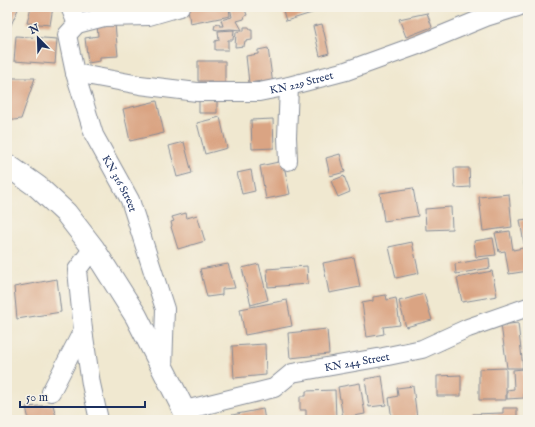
<svg xmlns="http://www.w3.org/2000/svg" width="535" height="427" font-family="'IM FELL English',serif">
	<rect width="100%" height="100%" fill="#f7f3e8"/>
	<filter id="ink" filterUnits="userSpaceOnUse"><feTurbulence type="fractalNoise" baseFrequency=".025" numOctaves="2"/><feDisplacementMap in="SourceGraphic" scale="8" xChannelSelector="R" yChannelSelector="G"/><feConvolveMatrix kernelMatrix="1 2 1 2 8 2 1 2 1" color-interpolation-filters="sRGB"/></filter>
	<filter id="wash" filterUnits="userSpaceOnUse"><feTurbulence type="fractalNoise" baseFrequency=".012" numOctaves="4" result="noise"/><feDisplacementMap in="SourceGraphic" scale="16" xChannelSelector="R" yChannelSelector="G"/><feGaussianBlur stdDeviation="0.9" result="paint"/><feColorMatrix in="noise" values="0 0 0 0 0 0 0 0 0 0 0 0 0 0 0 0 0 1.4 0 .05"/><feComposite in="paint" operator="in"/></filter>
	<g filter="url(#wash)">
		<rect width="100%" height="100%" fill="#f0e8d0"/>
		<path fill="#8dd58f" stroke="#548276" d="M524,170H528V204L523,190Z"/>
		<g id="blocks">
			<g fill="#daa483">
				<path d="M7,7H19L7,34Z"/>
				<path d="M31,7H53L50,25L27,23Z"/>
				<path d="M188,7H229L230,16L190,24Z"/>
				<path d="M230,7H244L247,15L245,16L244,19L237,21L242,30L230,29L218,30L214,29L215,25L219,24L220,26H223L221,20L232,17Z"/>
				<path d="M282,7H317L318,11L286,21Z"/>
				<path d="M427,13L432,27L406,37L399,19Z"/>
				<path d="M115,24L118,56L100,57V61L88,63L85,38L98,36L97,25Z"/>
				<path d="M322,24L329,53L320,56L313,26Z"/>
				<path d="M244,27H249L250,30H252V40L245,41L244,46L235,47L236,32L244,31Z"/>
				<path d="M234,30L233,40H228V50H215V41L219,40L218,31Z"/>
				<path d="M16,36L57,39L55,64L14,61Z"/>
				<path d="M268,48L273,85L262,87V81L249,83L246,56L258,54V50Z"/>
				<path d="M198,61H225V86H211V81H198Z"/>
				<path d="M10,78H35L21,119L7,121V91Z"/>
				<path d="M217,100V113H199V101Z"/>
				<path d="M157,101L164,133L130,141L123,109Z"/>
				<path d="M220,117L227,148L205,154L197,123Z"/>
				<path d="M273,119L274,148L252,149L251,120Z"/>
				<path d="M184,142L192,173L177,177L169,146Z"/>
				<path d="M340,154L345,172L330,176L326,158Z"/>
				<path d="M283,161L290,194L266,199L260,166Z"/>
				<path d="M454,168H469L470,187L455,188Z"/>
				<path d="M251,170L255,191L242,194L237,173Z"/>
				<path d="M344,176L350,192L338,197L331,181Z"/>
				<path d="M413,188L418,216L384,221L380,193Z"/>
				<path d="M509,194L512,227L483,231L479,197Z"/>
				<path d="M451,207L452,229L426,230L425,209Z"/>
				<path d="M186,213L187,218L197,215L205,241L178,249L171,227L172,226L171,222L174,221L172,217Z"/>
				<path d="M528,219V243L524,244L520,220Z"/>
				<path d="M510,231L513,250L528,247V271L509,274L505,251L499,252L495,233Z"/>
				<path d="M493,238L496,255L476,257L474,241Z"/>
				<path d="M412,242L419,273L396,278L389,247Z"/>
				<path d="M354,257L360,287L329,293L323,263Z"/>
				<path d="M489,258L490,268L456,274L455,264Z"/>
				<path d="M228,264L235,288L222,289V295L207,297L200,269Z"/>
				<path d="M259,264L268,300L251,305L242,268Z"/>
				<path d="M307,266L308,284L268,287L267,269Z"/>
				<path d="M492,271L497,296L462,302L457,278Z"/>
				<path d="M57,279L61,312L17,319L14,287Z"/>
				<path d="M424,294L432,320L406,327L399,301Z"/>
				<path d="M386,295L387,300L396,298L400,325L383,327L384,334L367,337L362,303L373,301V297Z"/>
				<path d="M287,300L292,326L245,335L240,309Z"/>
				<path d="M518,323L523,368H507L501,325Z"/>
				<path d="M327,329L329,354L290,358L288,333Z"/>
				<path d="M265,344L266,375L234,378L232,346Z"/>
				<rect x="525" y="349" width="3" height="14"/>
				<path d="M506,368V400H479V369Z"/>
				<path d="M523,369L524,398L507,399V390L514,389L513,370Z"/>
				<path d="M461,375V396H437V376Z"/>
				<path d="M382,376L386,405L369,407L365,379Z"/>
				<path d="M360,383L365,414L343,418L338,387Z"/>
				<path d="M413,386L417,418L392,420L389,398L398,396L397,388Z"/>
				<path d="M335,390L336,420H306V410H300V396H306V391Z"/>
				<path d="M53,405L57,420H29L26,407Z"/>
				<path d="M503,408H517V420H473V414L503,413Z"/>
				<path d="M263,409L265,420H233L232,415Z"/>
			</g>
		</g>
	</g>
	<g filter="url(#ink)">
		<use href="#blocks" fill-opacity="0" stroke="#868c97" stroke-width="1"/>
		<g fill="none" stroke-linecap="round" stroke-linejoin="round">
			<g stroke="#868c97" stroke-width="20">
				<g id="minor">
					<path id="s1" d="M70,7L77,24L67,35L75,73L94,135L130,200L165,309L163,368"/>
					<path d="M77,24L104,17L149,16L180,7"/>
					<path id="s2" d="M75,73L140,85L197,92H259L289,86L346,71L418,45L486,17L518,7"/>
					<path d="M288,161L287,137L289,86"/>
					<path d="M83,330L91,384L99,420"/>
					<path d="M51,392L83,330L77,270L93,248"/>
					<path id="s3" d="M185,410L274,388L292,373L383,357L422,349L468,328L528,307"/>
				</g>
			</g>
			<g stroke="#868c97" stroke-width="24">
				<path id="major" d="M7,165L38,187L66,213L93,248L136,316L189,420"/>
			</g>
			<use href="#minor" stroke="#fff" stroke-width="18"/>
			<use href="#major" stroke="#fff" stroke-width="22"/>
		</g>
	</g>
	<g text-anchor="middle" stroke-width="4" stroke-linejoin="round" paint-order="stroke">
		<g font-size="11" fill="#1b2f5e" stroke="#f7f3e8">
			<text dy="4" stroke="none"><textPath href="#s2" startOffset="229">KN 229 Street</textPath></text>
			<text dy="4" stroke="none"><textPath href="#s1" startOffset="192">KN 316 Street</textPath></text>
			<text dy="4" stroke="none"><textPath href="#s3" startOffset="181">KN 244 Street</textPath></text>
		</g>
	</g>
	<rect width="535" height="427" fill="none" stroke="#f7f3e8" stroke-width="24"/>
	<g transform="translate(38 38) rotate(337)" stroke="#f7f3e8" stroke-width="3" paint-order="stroke">
	<path d="M0-3L7 15L0 10L-7 15Z" fill="#1b2f5e"/>
	<text y="-6" font-size="11" font-weight="bold" text-anchor="middle" fill="#1b2f5e">N</text>
	</g>
	<path d="M20 401v6h125v-6" fill="none" stroke="#1b2f5e" stroke-width="2"/>
	<text x="26" y="401" font-size="12" fill="#1b2f5e" stroke="#f7f3e8" stroke-width="3" paint-order="stroke">50 m</text>
</svg>
